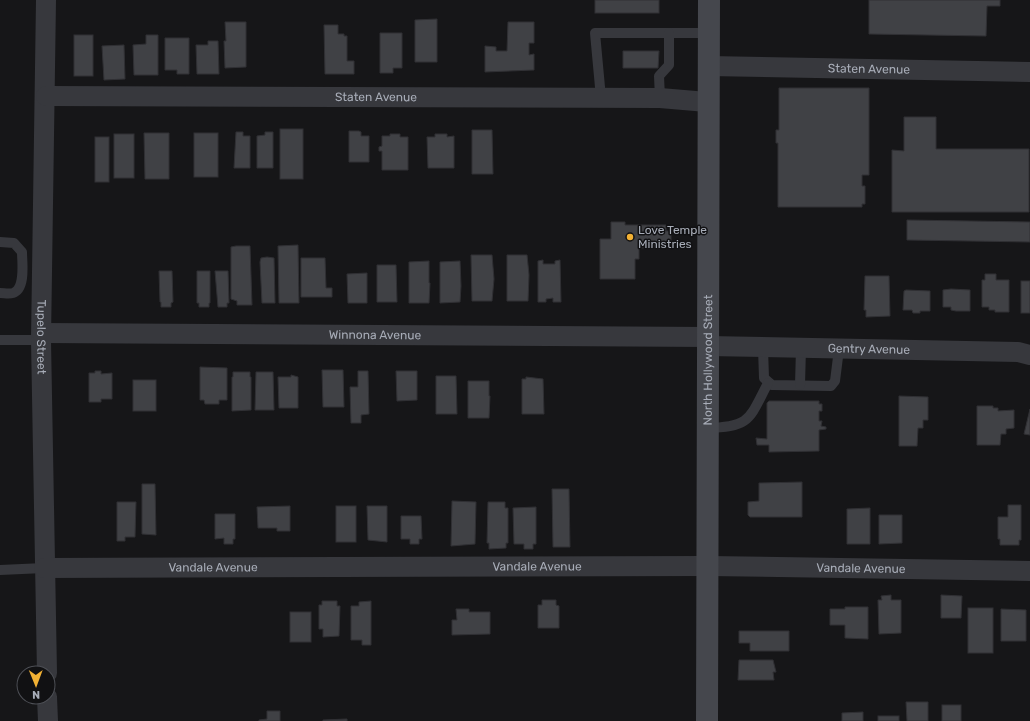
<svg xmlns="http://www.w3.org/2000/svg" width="1030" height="721" font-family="Rubik,sans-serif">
	<rect width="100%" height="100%" fill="#161618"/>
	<g fill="#404145" stroke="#303034">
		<rect x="595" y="0" width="64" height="13"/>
		<path d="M869,0H1000V6H987L986,36L869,34Z"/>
		<path d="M437,19V62H415V20Z"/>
		<path d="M225,22H246V67L225,68L224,41H226Z"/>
		<path d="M508,22H534V43H529V55L534,54V70L485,72V46L496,47V51H507Z"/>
		<path d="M324,25H338V34H344V36H347V61H354V74H325Z"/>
		<path d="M380,33H402V68H393V73H380Z"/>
		<rect x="74" y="35" width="19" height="41"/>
		<path d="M146,35H158V75H134L133,45L146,44Z"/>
		<path d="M165,38H189V74H177V70H165Z"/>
		<path d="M208,41H218L219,74H197L196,45H208Z"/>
		<path d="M124,45L125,79L104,80L102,46Z"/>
		<path d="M623,51H659L658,68H623Z"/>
		<path d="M779,88H869V175H862V186H865V204H862V207H778V143H776V130H779Z"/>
		<path d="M904,117H936V149H1029V212H892V150L904,151Z"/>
		<rect x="280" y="129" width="23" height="50"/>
		<path d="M472,130H492L493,174H472Z"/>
		<path d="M349,131H359L361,132V136H369V162H349Z"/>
		<path d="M236,132H243V136H250V168H234Z"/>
		<path d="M265,132H273V168H257V136L265,135Z"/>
		<path d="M144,133H169V179H145Z"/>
		<rect x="194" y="133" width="24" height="44"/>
		<rect x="114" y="134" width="20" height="44"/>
		<path d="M390,134H400V137H408V170H382V151H379V147L382,146V136H390Z"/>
		<path d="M435,134H447V137L454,136V168H428L427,137H435Z"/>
		<rect x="95" y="137" width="14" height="45"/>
		<path d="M907,220L1030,222V242L907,240Z"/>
		<path d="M611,222H625V225H666V231H671V243H666V247L639,248V259H635V279H600V239H611Z"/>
		<path d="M298,245L299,303H279L278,246Z"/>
		<path d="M236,246H250L252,305H237V301L231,299V247Z"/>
		<path d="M471,255H492L494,279L492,301H472Z"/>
		<path d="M507,255H527L529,275L528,301H507Z"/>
		<path d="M267,257L274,258L275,303H262L260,262L261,258Z"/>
		<path d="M301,258H325L326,288H332V297H301Z"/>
		<path d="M543,260V264H555V261L560,260L561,302H553V298L546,299V302H538V261Z"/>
		<path d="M429,261V283H430L429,303H409V262Z"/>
		<path d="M460,261L461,286L460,302L440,303V262Z"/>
		<path d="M377,265H396L397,302H377Z"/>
		<path d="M159,271H172L173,302L171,303V307H161V302H160Z"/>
		<path d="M197,271H210V303H209V307H199V303H197Z"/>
		<path d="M215,271H228L229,303H227V307H218Z"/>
		<path d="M367,273V303H348L347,274Z"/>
		<path d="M985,274H996V280H1009V312H995V310H989V307H982V280H985Z"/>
		<path d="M865,276H889L890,316L866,317V310H864Z"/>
		<rect x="1021" y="281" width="9" height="32"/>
		<path d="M951,289L970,290V311H956L951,310V307H943V290Z"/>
		<path d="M906,290L930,291V311H920V313H913L912,310H903L904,291Z"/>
		<path d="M200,367L227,368V400H219V404H205L204,400H200Z"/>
		<path d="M322,370H343L344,407H323Z"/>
		<path d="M95,371H101V374L112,373V399H101V402H89V373H95Z"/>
		<path d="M358,371H368L369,414L361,415V423H351L350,387H358Z"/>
		<path d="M396,371H417V400L397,401Z"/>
		<path d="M233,372H250V377H251V410L232,411V377H233Z"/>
		<path d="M256,372H273L274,410H255Z"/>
		<path d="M291,375L298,377V408H279L278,377H291Z"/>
		<path d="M436,376H456L457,414H436Z"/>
		<path d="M526,377L543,379L544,414H522V379H526Z"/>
		<rect x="133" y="380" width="23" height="31"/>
		<path d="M468,381H489V396H490L489,418H468Z"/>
		<path d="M899,396L928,397V420H923V428H918L917,446H899Z"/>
		<path d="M769,401H819V404H822V411H819V421H822L821,426L826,427V429L819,430V451L769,452V445H757L756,438L767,439V403Z"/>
		<path d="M977,406H993V408H998V411L1014,410V428L1006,429V434H1001L1000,445H977Z"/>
		<path d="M1030,409V435L1024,434Z"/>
		<path d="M802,482V517H750L748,515V502L759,501V483Z"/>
		<path d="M142,484H155L156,535L142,534Z"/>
		<path d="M552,489H569L570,547H553Z"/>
		<path d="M452,501L476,502L475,544L451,546Z"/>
		<path d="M117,502H136L135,537H125V541H117Z"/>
		<path d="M488,502H505V508H508V543H506V548L489,549V543H487Z"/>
		<path d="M1008,505H1021V540H1019V545H1000V539H998V517H1008Z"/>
		<path d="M290,506V531H277V528H258L257,507Z"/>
		<rect x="336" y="506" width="20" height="36"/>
		<path d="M367,506H387V542L368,540Z"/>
		<path d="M536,507V544H533V549H524V544H514L513,508Z"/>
		<path d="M870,508V544H847V509Z"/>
		<path d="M215,514H235V539H233V544H224V538L215,539Z"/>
		<path d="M879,515H902V543L879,544Z"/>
		<path d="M401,516H421L422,539H419V544H410V539H401Z"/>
		<path d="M891,595V600H901V633L879,634L878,600H882L881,596Z"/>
		<path d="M941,595L962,596L961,618H941Z"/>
		<path d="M542,600H556V605L559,606V628H538V605H542Z"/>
		<path d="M322,601H337V606H340L339,636L323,637V629H319V605H322Z"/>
		<path d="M371,601V645H362V640H351V606H359V602Z"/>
		<path d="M845,607H868V639L845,638V625H830V609H845Z"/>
		<rect x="968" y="608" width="25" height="45"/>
		<path d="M456,609H469V612H490V634L452,635V620H457Z"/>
		<path d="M1001,609L1026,610V641H1001Z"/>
		<rect x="290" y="612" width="21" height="30"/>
		<path d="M739,631H789V651H750V643H739Z"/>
		<path d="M739,660H773L776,672H773L774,680H738Z"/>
		<path d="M906,702H928V721H907Z"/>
		<rect x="942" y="705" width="19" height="16"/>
		<path d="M267,711H280V721H259V720L267,719Z"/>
		<path d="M863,712V721H842V713Z"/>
		<rect x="878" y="716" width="21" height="5"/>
		<path d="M347,719V721H323V720Z"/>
	</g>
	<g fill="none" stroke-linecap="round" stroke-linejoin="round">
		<g stroke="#37383d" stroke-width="10">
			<path d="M601,98L595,33H708"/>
			<path d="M660,98L659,76L669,65V33"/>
			<path d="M0,242L14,243L22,252C22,262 26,289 13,293C9,294 4,293 0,293"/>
			<path d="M0,340H41"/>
			<path d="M763,348L764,378L772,385L831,386L835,381L839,349"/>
			<path d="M800,385L801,348"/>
			<path d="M707,428C751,427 749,419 768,383"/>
			<path d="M0,570L44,568"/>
		</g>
		<g stroke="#37383d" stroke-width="20">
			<path id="s1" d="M46,0L41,340L47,673"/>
			<path id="s2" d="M708,66L1030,72"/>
			<path id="s3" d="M46,96L660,98L707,102"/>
			<path id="s4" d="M42,333L708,337"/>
			<path id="s5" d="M707,346L1018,352L1030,355"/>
			<path id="s6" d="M44,568L708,566L1030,571"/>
			<path d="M47,697L48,721"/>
		</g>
		<path stroke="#45474d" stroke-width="22" id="s7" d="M707,721L709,0"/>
	</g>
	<circle fill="#f2b134" stroke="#111113" stroke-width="1.5" cx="630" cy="237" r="4"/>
	<g text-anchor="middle" stroke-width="3" stroke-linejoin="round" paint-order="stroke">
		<g font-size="12" fill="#a8adb8" stroke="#111113">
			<text dy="4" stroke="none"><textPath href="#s2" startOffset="161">Staten Avenue</textPath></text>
			<text dy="4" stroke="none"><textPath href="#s3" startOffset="330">Staten Avenue</textPath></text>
			<text dy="4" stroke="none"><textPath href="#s4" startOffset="333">Winnona Avenue</textPath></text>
			<text dy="4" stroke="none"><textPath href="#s1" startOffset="337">Tupelo Street</textPath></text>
			<text dy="4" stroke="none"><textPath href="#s5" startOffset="162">Gentry Avenue</textPath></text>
			<text dy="4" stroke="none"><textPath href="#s7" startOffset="361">North Hollywood Street</textPath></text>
			<text dy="4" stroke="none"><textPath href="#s6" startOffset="493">Vandale Avenue</textPath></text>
			<text dy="4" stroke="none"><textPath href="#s6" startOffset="169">Vandale Avenue</textPath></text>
			<text dy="4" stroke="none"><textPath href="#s6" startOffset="817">Vandale Avenue</textPath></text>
		</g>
		<g font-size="12" fill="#a8adb8" stroke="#111113" text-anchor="start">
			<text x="638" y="234">Love Temple<tspan x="638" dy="14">Ministries</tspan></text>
		</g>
	</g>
	<g transform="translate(36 685) rotate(179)"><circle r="19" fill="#111113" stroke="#4d4f55"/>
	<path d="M0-3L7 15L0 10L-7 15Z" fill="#f2b134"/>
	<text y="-6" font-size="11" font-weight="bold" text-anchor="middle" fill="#a8adb8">N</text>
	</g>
</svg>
